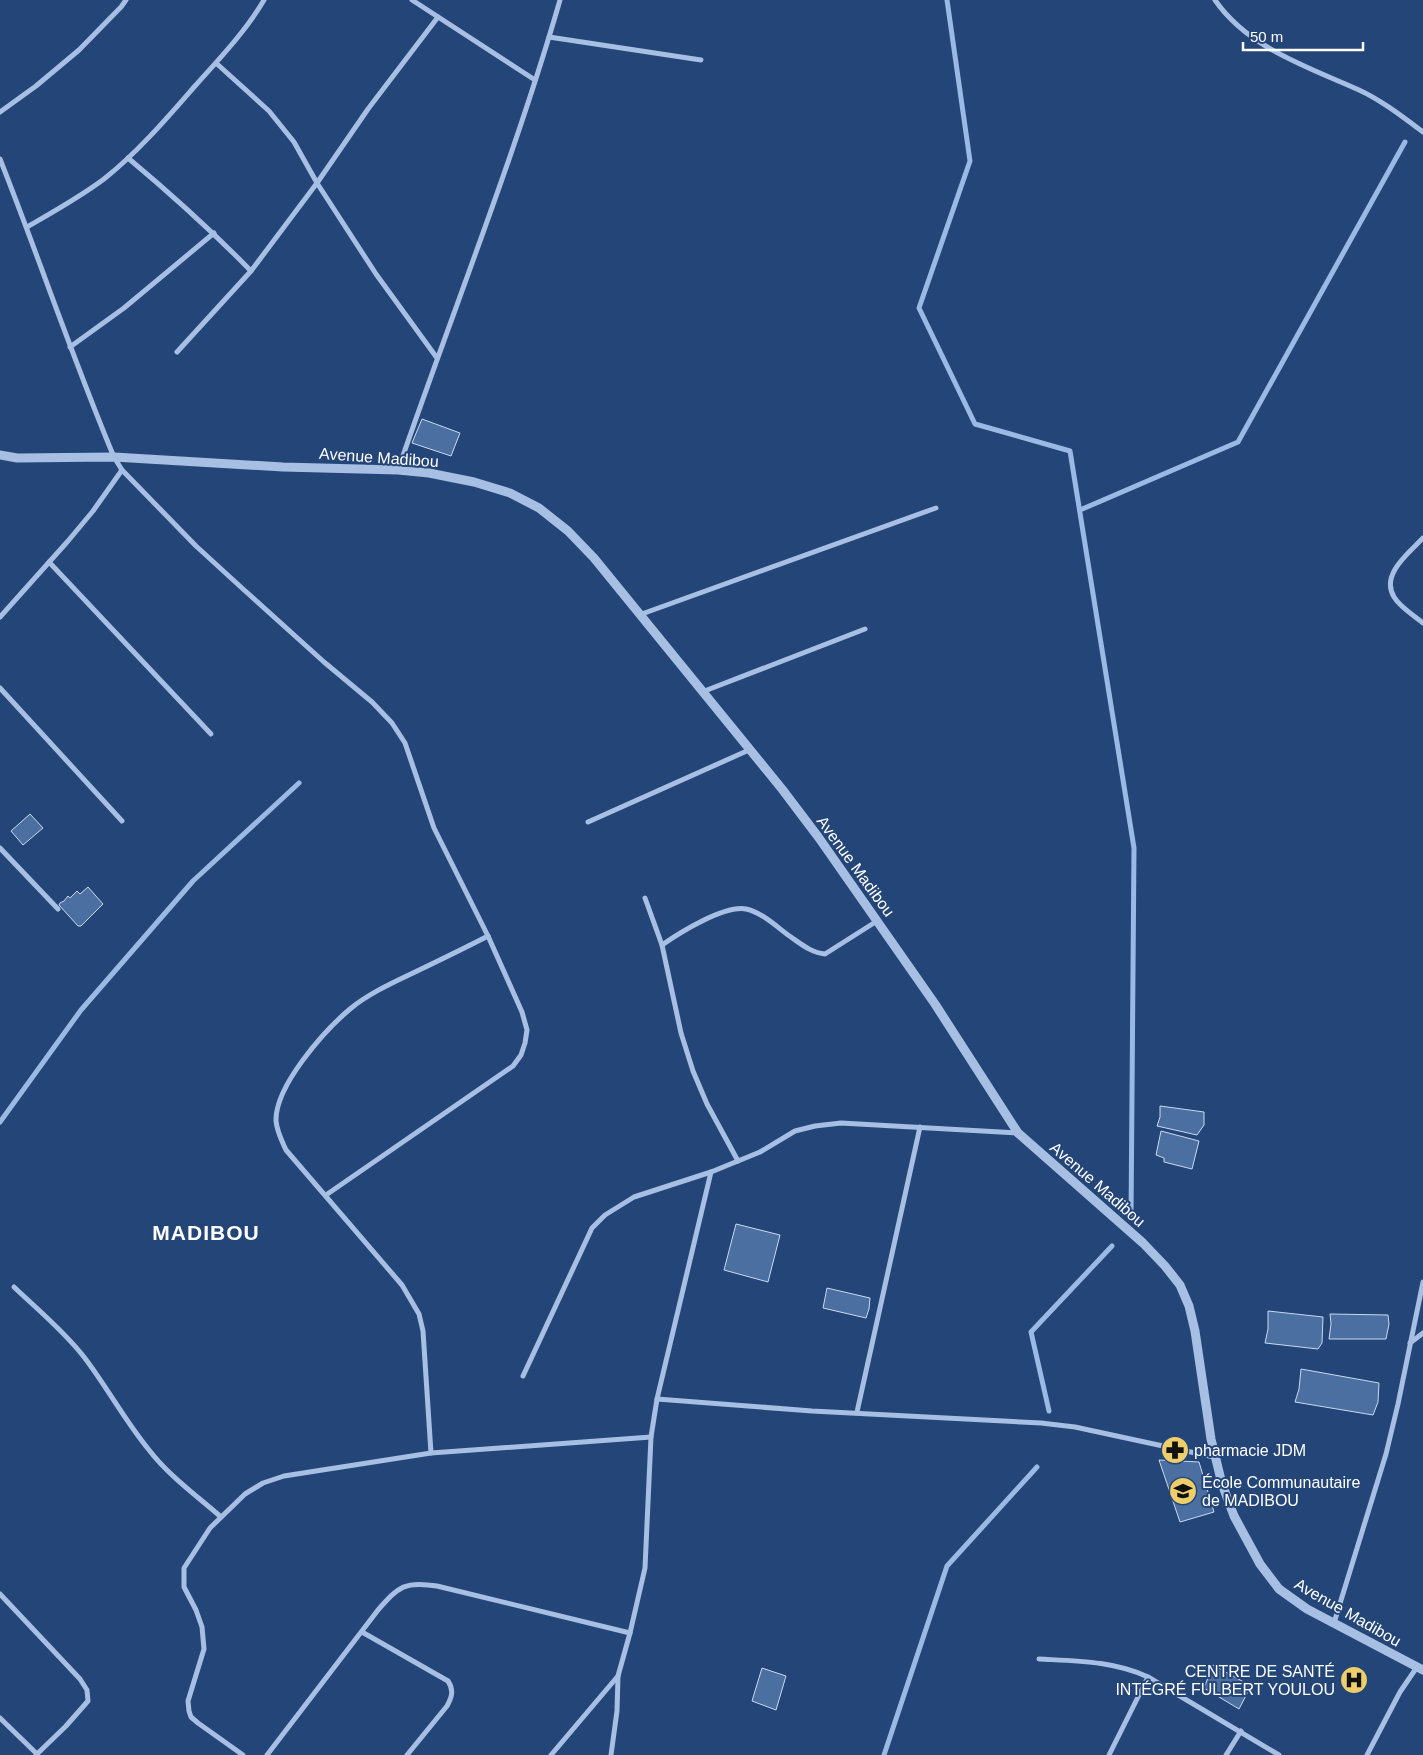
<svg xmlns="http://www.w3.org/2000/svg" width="1423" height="1755" font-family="Helvetica,sans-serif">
	<rect width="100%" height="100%" fill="#244578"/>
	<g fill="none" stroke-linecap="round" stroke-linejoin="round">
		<g stroke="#9ab9e4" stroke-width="5">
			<path d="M947,0L970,161L919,308L975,424L1070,451L1134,848L1131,1218"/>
			<path d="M1080,510L1238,442L1405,142"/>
			<path d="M0,1122L81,1010L193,881L299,783"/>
			<path d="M1049,1411L1031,1332L1112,1246"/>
			<path d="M884,1755L947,1566L1037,1467"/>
		</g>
	</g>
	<g fill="#4c6fa2" stroke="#c8daf3">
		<path d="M422,419L460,433L451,456L412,443Z"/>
		<path d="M30,814L43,828L23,845L11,831Z"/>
		<path d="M88,887L103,904L81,926H78L59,905L60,903L64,901L68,896L70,898L77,891L80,894Z"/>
		<path d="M1160,1106L1204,1112V1125L1197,1135L1157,1126L1160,1117Z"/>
		<path d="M1161,1131L1199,1141L1192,1169L1164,1162V1158L1156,1155Z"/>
		<path d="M736,1224L780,1235L768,1282L724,1270Z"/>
		<path d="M827,1288L870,1298L869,1309L866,1318L823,1308Z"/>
		<path d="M1268,1311L1323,1317L1322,1343L1318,1349L1265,1343L1268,1329Z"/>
		<path d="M1330,1314L1388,1315L1389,1324L1386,1339H1329L1331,1324Z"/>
		<path d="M1301,1369L1379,1383L1378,1402L1373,1415L1295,1402L1299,1389Z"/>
		<path d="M1159,1460L1199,1462L1214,1512L1180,1522Z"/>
		<path d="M1213,1665L1251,1686L1239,1709L1204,1688Z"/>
		<path d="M762,1668L786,1676L776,1710L752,1701Z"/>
	</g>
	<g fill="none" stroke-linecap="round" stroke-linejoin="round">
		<g stroke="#a6bfe3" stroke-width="5">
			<path d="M412,0L535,80"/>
			<path d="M1215,0C1248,48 1308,67 1359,90C1381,100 1403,117 1423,132"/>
			<path d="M549,37L701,60"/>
			<path d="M216,63L269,111L294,142L317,183L376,274L437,358"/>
			<path d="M0,112L36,86L79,50L121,7L126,0"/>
			<path d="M128,158C171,194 212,231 251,271"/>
			<path d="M0,159C39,258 73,359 114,457L122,470L196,546L243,589L324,662L372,702L392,723L405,743L434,828L488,936L522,1012L527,1030L525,1043L521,1055L513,1066L326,1195"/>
			<path d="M27,227C53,212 80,197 104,179C138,152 167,118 195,86C219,59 246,31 264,0"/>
			<path d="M70,347L124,308L214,233"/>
			<path d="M177,352L251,271L317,183L368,109L438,17"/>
			<path d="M398,470C452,313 514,159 560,0"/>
			<path d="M1423,538C1410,552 1380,574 1394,597C1400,607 1413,615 1423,623"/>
			<path d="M49,562L211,734"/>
			<path d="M639,615L936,508"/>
			<path d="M0,617L68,541L93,511L122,470"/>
			<path d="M0,688L122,821"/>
			<path d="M702,692L865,629"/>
			<path d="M588,822L749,750"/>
			<path d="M0,848L58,909"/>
			<path d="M645,898L662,945L681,1033L693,1071L707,1104L738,1161"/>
			<path d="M662,945C679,933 724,905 746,909C761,912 776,926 788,935C800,943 811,953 825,954L877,921"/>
			<path d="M14,1287C37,1309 64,1331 84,1357C107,1387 125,1421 149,1450C169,1476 197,1496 221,1517"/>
			<path d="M1410,1343L1423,1333"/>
			<path d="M523,1376L592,1228L605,1215L634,1197L711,1172L738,1161L760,1152L795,1131L815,1126L841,1123L1018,1133"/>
			<path d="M657,1399L812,1411L1041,1423L1075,1427L1214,1457"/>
			<path d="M857,1412L920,1127"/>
			<path d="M431,1453L423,1331L419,1314L402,1285L286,1150C282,1141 277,1132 276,1121C275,1086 324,1031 350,1009C368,994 392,983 413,973C438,961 463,949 488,936"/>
			<path d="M0,1594L80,1679L87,1690L88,1701L66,1726L36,1755"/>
			<path d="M1334,1623L1386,1454L1398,1404L1423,1282"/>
			<path d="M362,1632L448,1681C454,1690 452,1697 447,1706L407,1755"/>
			<path d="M1039,1659C1076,1661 1114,1661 1148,1677L1279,1755"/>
			<path d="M0,1718L37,1754"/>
			<path d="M243,1755L198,1723L191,1717L189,1711L188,1701L204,1649L202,1627L196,1610L184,1587V1568L210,1528L245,1494L263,1483L284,1476L431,1453L651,1437"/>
			<path d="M267,1755L378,1610C399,1586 405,1581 437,1586L630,1633"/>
			<path d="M551,1755L618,1676"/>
			<path d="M611,1755L617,1711L618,1676L630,1633L645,1568L651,1437L657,1399L711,1172"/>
			<path d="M1109,1755L1148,1677"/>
			<path d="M1226,1755L1241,1731"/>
			<path d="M1367,1755L1400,1692L1417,1667"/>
		</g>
		<path stroke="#a6bfe3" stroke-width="9" d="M0,455L17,458L114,457L283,467L398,470L429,473L474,482L510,493L539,508L568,531L594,558L782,789L819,838L935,1004L1018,1133L1143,1243L1165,1266L1180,1285L1189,1306L1195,1331L1211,1439L1222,1484L1234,1516L1260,1564L1279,1589L1307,1609L1423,1670"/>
	</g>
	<defs>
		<g id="pharmacy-disc" transform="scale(1.4375)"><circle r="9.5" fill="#edce6a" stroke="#244578"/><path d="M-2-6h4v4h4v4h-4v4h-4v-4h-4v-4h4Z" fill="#111"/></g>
		<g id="school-disc" transform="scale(1.4375)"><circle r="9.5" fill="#edce6a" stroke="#244578"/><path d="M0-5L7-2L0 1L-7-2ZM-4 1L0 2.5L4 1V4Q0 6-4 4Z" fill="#111"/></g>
		<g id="hospital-disc" transform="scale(1.4375)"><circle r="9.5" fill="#edce6a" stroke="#244578"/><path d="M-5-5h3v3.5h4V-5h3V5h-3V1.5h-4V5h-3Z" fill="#111"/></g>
	</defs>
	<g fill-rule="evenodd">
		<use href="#pharmacy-disc" x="1175" y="1450"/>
		<use href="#school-disc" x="1183" y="1491"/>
		<use href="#hospital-disc" x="1354" y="1680"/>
	</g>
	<g text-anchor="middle" stroke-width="4" stroke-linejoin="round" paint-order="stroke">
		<g font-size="16" fill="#fff" stroke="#244578">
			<text transform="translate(379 457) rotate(4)" y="6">Avenue Madibou</text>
			<text transform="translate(856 866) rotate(54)" y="6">Avenue Madibou</text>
			<text transform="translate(1098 1184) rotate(41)" y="6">Avenue Madibou</text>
			<text transform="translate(1348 1612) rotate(30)" y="6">Avenue Madibou</text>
		</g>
		<g font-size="16" fill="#fff" stroke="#244578" text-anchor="start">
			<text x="1194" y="1456">pharmacie JDM</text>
			<text x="1202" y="1488">École Communautaire<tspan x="1202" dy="18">de MADIBOU</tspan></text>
			<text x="1335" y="1677" text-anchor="end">CENTRE DE SANTÉ<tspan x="1335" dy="18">INTÉGRÉ FULBERT YOULOU</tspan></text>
		</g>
		<g font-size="21" font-weight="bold" letter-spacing="1" fill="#fff" stroke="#244578">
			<text x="206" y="1240">MADIBOU</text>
		</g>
	</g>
	<path d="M1243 42v8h120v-8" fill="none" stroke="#ffffff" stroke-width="2.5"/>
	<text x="1250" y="42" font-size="15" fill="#ffffff" stroke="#244578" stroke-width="4" paint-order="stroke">50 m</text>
</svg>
